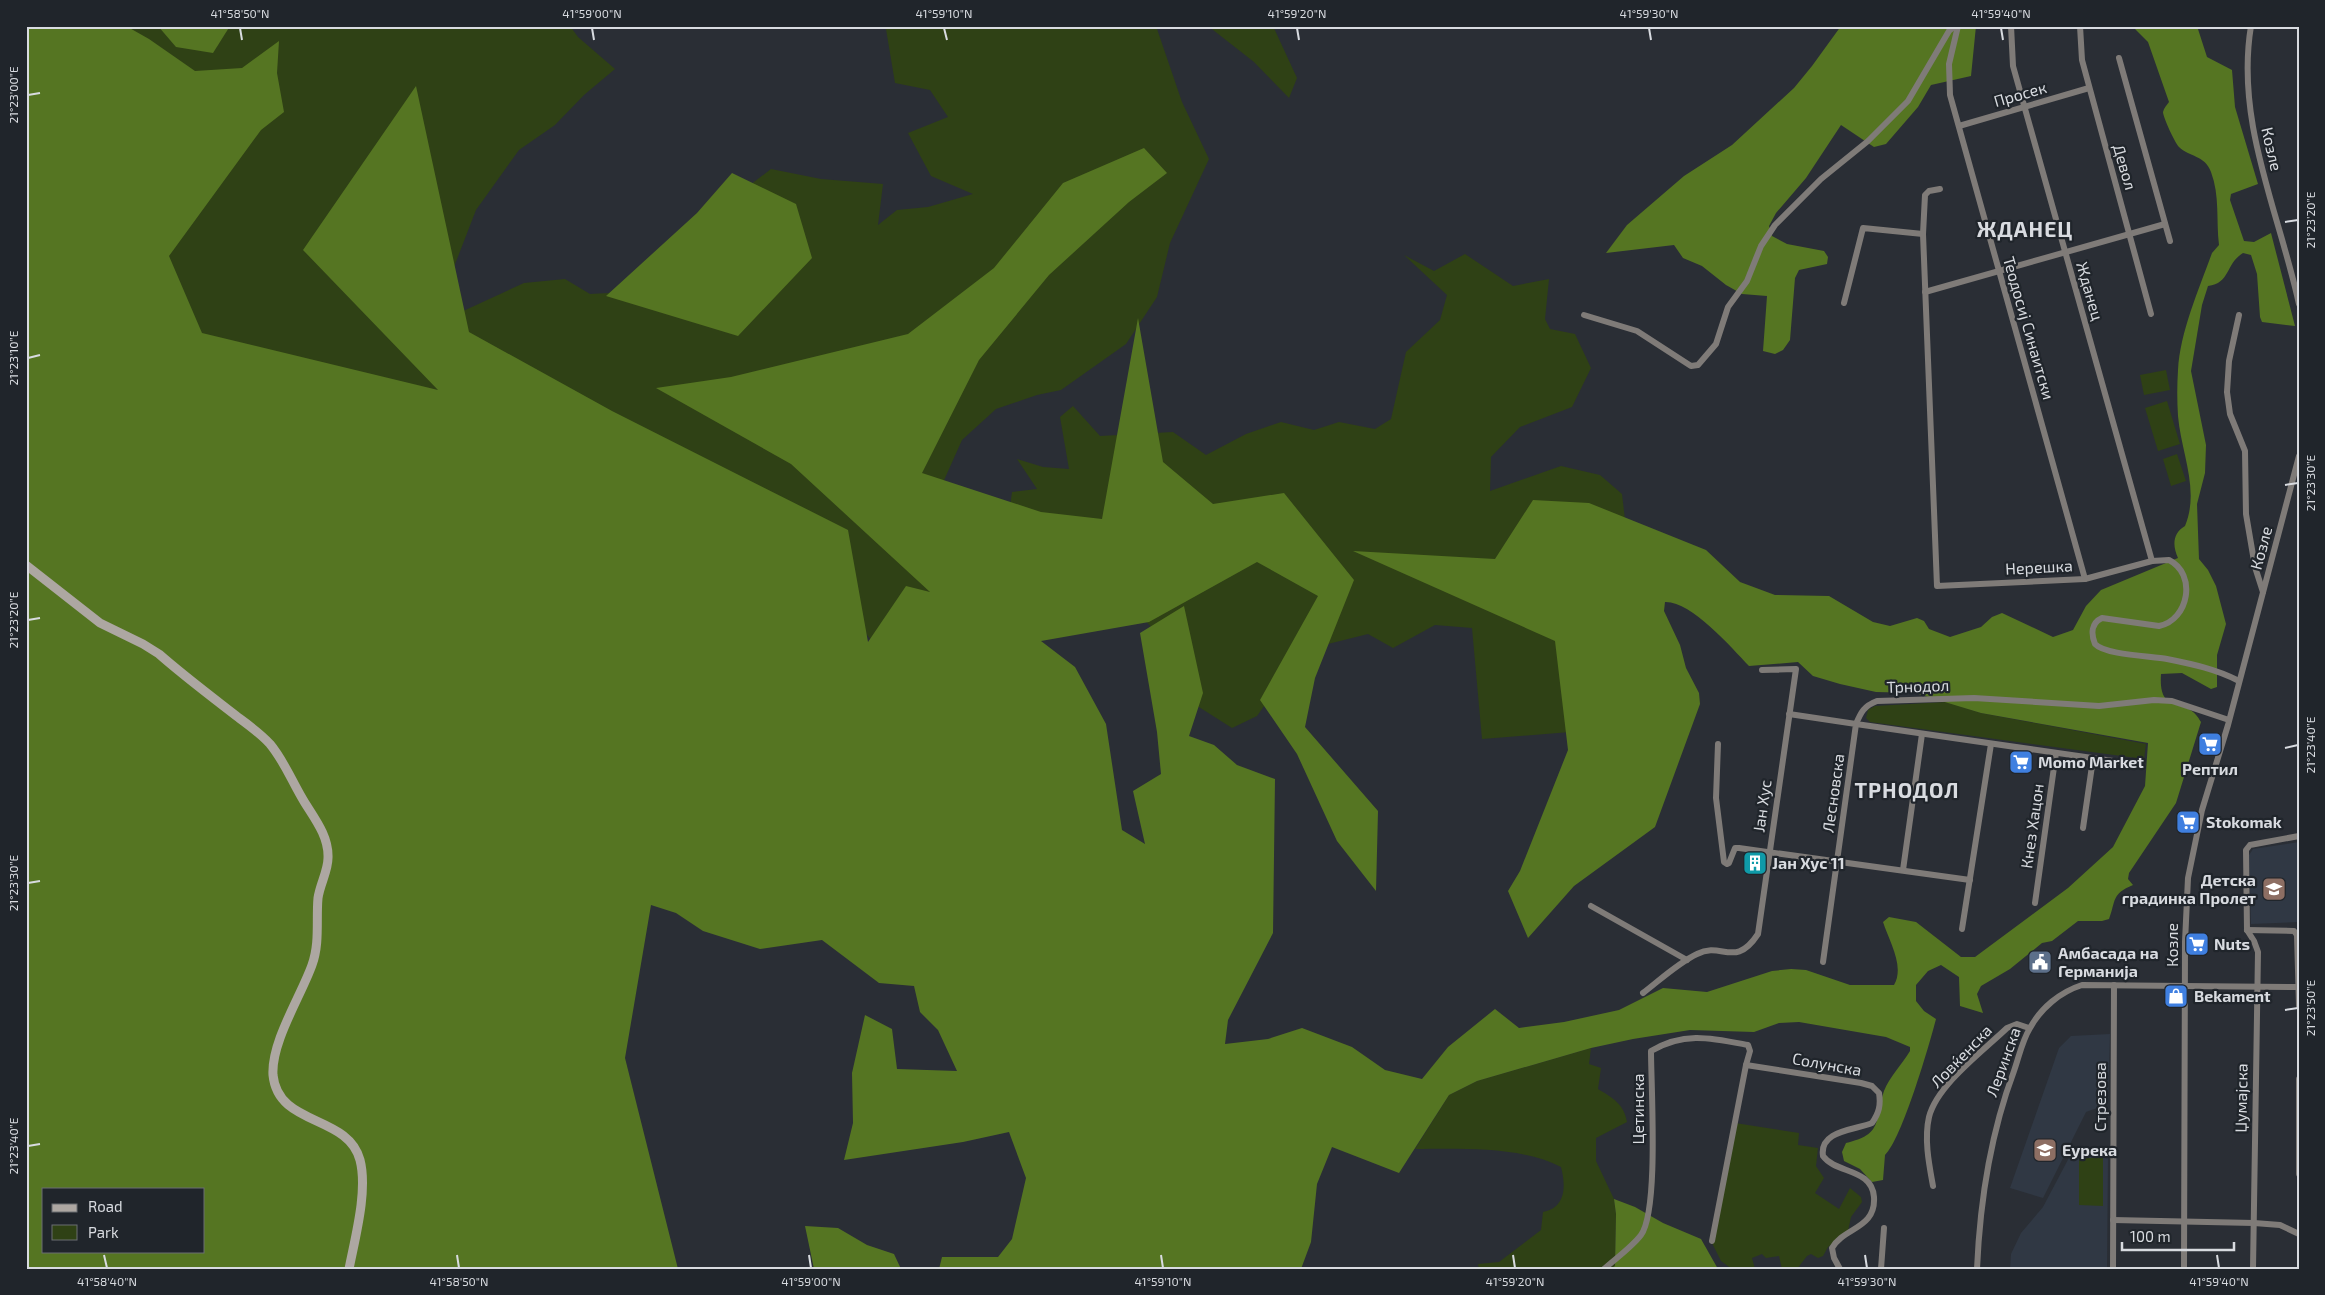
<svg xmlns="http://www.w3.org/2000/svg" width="2325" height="1295" font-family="'Exo 2',sans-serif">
	<rect width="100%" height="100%" fill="#2a2e35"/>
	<g fill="#303844">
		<path d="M2299,842V922L2251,924L2249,855L2253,849Z"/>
		<path d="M2110,1034L2108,1104L2086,1112L2043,1198L2010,1188L2059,1048L2071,1036Z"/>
		<path d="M2071,1154L2108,1156L2107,1269H2010L2011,1254L2021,1233L2043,1207Z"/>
	</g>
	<g fill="#2f4115">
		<path d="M26,26H570L578,37L615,69L584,95L555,125L519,150L476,210L447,285L448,318L524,283L565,279L590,294L609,293L771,169L821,179L883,184L878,225L897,210L928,207L973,194L931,176L908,133L948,117L930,90L895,83L886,29L904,26H1156L1182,102L1209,159L1170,243L1157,297L1126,344L1061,390L1037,395L996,409L962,440L937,496L1008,522L1012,492L1037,489L1017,459L1043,467L1069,469L1060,417L1073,406L1100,436L1173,432L1206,455L1246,434L1281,422L1314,430L1339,422L1375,429L1391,419L1406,352L1440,320L1447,295L1404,255L1434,271L1465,254L1513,286L1549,279L1545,319L1550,329L1575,334L1591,368L1572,407L1520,427L1491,457L1490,491L1561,466L1600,475L1622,494L1630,562L1607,729L1482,739L1472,628L1435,625L1393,648L1368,634L1304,650L1257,716L1232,728L1191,702L1164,641L1133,607L1040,614L923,704L829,588L218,358L133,281Z"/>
		<path d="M1208,26H1273L1297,78L1289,98L1254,62Z"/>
		<path d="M2166,370L2170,390L2144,395L2140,375Z"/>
		<path d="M2167,401L2180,444L2158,451L2145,408Z"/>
		<path d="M2177,454L2186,481L2171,486L2163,459Z"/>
		<path d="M1946,702L1981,713L2146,744L2144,759L1870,722L1866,718L1868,710L1875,706Z"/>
		<path d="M1591,1048L1589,1064L1601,1068L1598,1089C1613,1098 1624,1104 1627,1122L1596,1138V1161L1614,1199L1616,1214L1615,1266L1610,1269H1479L1478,1264L1499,1262L1541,1230L1543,1212C1566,1208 1566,1186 1561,1167C1521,1146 1460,1149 1415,1149L1449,1095L1477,1081Z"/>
		<path d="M1735,1123L1799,1133L1798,1145L1818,1148L1816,1166L1824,1178L1815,1193L1839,1209L1850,1188L1861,1197L1862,1202L1851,1217L1848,1231L1828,1247L1823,1256L1818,1258L1811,1254L1807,1256L1797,1269H1782L1779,1256L1766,1258L1762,1254L1752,1258L1755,1269H1732L1721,1261L1712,1243Z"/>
		<path d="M2079,1158H2103V1206L2079,1205Z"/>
	</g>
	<g fill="#557522" fill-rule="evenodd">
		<path d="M26,26H126L149,39L195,71L242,68L279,41L277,73L284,112L261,130L169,256L202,333L438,390L303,250L416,86L469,332L612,411L848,530L868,642L906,586L930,592L791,464L656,388L731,377L908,334L994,268L1063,183L1144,148L1167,173L1129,202L1049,275L979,360L922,473L1041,512L1102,519L1138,318L1163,462L1213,504L1284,493L1354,580L1315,678L1305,727L1378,811L1376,891L1337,841L1297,754L1260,700L1318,596L1257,562L1149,622L1041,641L1075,667L1106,724L1122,830L1145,844L1133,791L1161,774L1157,732L1140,633L1184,606L1203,693L1189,736L1214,745L1237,765L1275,779L1273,933L1228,1020L1225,1044L1268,1039L1302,1028L1352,1047L1385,1070L1422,1079L1448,1047L1495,1009L1519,1028L1564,1022L1619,1010L1663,988L1707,992L1772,971L1791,969L1806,970L1850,985H1894C1905,966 1889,941 1883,922L1889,917L1916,922L1961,957H1975L2068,888L2113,847L2145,786L2148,743L1981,713L1915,693L1876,692L1840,684L1813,676L1798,662L1749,666C1731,647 1691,601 1665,602L1664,611L1680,645L1686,668L1699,693L1700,704L1655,827L1574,886L1528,938L1508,891L1520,871L1568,750L1555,641L1353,551L1495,559L1533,500L1589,503L1706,550L1740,582L1775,595L1829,596L1873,622L1890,626L1917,618L1924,621L1929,629L1950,637L1981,627L1992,617L2002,613L2053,637L2073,630L2086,606L2101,590L2178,558C2172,545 2173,533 2185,526C2200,490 2181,452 2178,416C2177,401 2177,385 2178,370C2180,332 2199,289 2212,253L2219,245C2216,220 2220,196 2211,172C2205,155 2189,157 2179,147C2175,143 2163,117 2163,112C2164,108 2166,106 2169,102L2148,42L2132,26H2197L2207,57L2232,70L2235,107L2258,184L2231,194L2230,200L2244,241L2254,242L2271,233L2295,326L2262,322L2260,317L2257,274L2251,255L2243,253C2225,264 2231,283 2208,286L2202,305L2191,371L2206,445L2205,473L2197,504L2199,559L2208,570L2216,586L2226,624L2217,655V687L2211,689L2182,673L2161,674C2158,718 2187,694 2201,722L2176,803L2129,873L2128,879L2133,885C2111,894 2116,901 2109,919L2102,921H2078L2052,941L2042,943L2010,969L1981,986L1977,994L1983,1013L1960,1006L1959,977L1941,965L1928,971L1916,985V1001L1924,1011L1936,1019C1929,1046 1902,1139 1885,1155L1883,1180L1872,1182L1860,1169L1844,1161L1842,1152L1846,1143C1884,1134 1874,1121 1884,1091C1889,1078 1902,1064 1910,1051V1047L1886,1037L1799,1022L1779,1023L1754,1032L1690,1030L1633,1039L1591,1048L1477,1081L1449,1095L1399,1173L1332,1147L1317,1184L1311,1242L1301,1269H939L942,1257H998L1012,1239L1026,1178L1009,1132L963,1142L844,1160L853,1123L852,1073L865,1015L892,1029L897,1069L957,1071L938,1030L920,1012L914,986L879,983L822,940L760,949L703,931L676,913L651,905L625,1058L678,1269H26ZM44,1189H204V1251H44Z"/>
		<path d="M158,26H230L213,53L176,47Z"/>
		<path d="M1841,26H1976L1971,76L1931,85L1918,107L1886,144L1874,147L1841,125L1806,178L1776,213L1769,226L1772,236L1787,244L1824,251L1828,257L1827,264L1799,270L1795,278L1790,340L1783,350L1775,354L1763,351L1767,296L1742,294L1726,285L1702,266L1683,258L1674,245L1606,253L1627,225L1684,176L1732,145L1794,88L1812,66Z"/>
		<path d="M732,173L796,204L812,258L738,336L606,296L697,213Z"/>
		<path d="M1614,1199L1635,1207L1663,1223L1701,1239L1718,1269H1610L1615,1266L1616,1214Z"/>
		<path d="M805,1226L838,1228L867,1245L894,1254L901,1269H814Z"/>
	</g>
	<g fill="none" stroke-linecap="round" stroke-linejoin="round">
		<g stroke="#7f7b78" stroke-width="6">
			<path d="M1958,26L1949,64L1950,95L2085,579"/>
			<path d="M2011,26L2013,66L2152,561"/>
			<path d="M2080,26L2082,60L2151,314"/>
			<path d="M2251,26C2235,122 2279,212 2299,304"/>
			<path d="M2119,58L2170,241"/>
			<path d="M1959,126L2089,88"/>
			<path d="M1940,189L1929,191L1925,195L1923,234L1937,586L2085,579L2152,561L2169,560C2197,574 2189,620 2159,626L2102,618C2091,623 2091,634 2095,644C2105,655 2151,656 2167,659C2192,664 2216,669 2239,681"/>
			<path d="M1925,292L2165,224"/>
			<path d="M1844,303L1863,228L1923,234"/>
			<path d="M1584,315L1637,331L1691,366L1698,365L1716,344L1728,307L1747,281L1761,246L1775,225L1821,179L1868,141L1908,101L1949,31L1955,26"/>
			<path d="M2239,315L2229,361L2227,392L2230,414L2245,451L2246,514L2255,567L2263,592"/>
			<path d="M1789,714L1856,724L1823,962"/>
			<path d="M1718,744L1716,798L1724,862L1727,864L1729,863L1735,848H1739L1970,880"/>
			<path d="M2127,763L1856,724C1861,712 1864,706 1877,701L1974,698L2099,706L2154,700L2172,701L2229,720"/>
			<path d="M2083,828L2093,759"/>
			<path d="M1903,870L1922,734"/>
			<path d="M2035,903L2056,753"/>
			<path d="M1591,906L1687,960"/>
			<path d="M1962,929L1991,744"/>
			<path d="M2247,930L2254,941L2258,952L2253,1269"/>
			<path d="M2247,930L2246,850L2250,845L2299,836"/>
			<path d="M2247,930L2294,931L2297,935L2299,1006"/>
			<path d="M1643,993C1660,980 1678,963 1697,954C1722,941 1735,969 1758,934L1796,669L1762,670"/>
			<path d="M2299,1079V1174"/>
			<path d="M1933,1186C1929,1164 1924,1139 1929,1117C1937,1085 1983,1051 2007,1028L2017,1024L2029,1028"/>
			<path d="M2113,1220L2254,1223L2280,1225L2299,1234"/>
			<path d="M1712,1241L1746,1065L1861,1083L1872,1086L1879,1093C1881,1105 1879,1113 1872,1123C1856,1130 1819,1130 1823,1156C1836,1174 1872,1168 1874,1197C1876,1229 1844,1227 1832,1248L1834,1258L1840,1269"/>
			<path d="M1604,1269C1615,1259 1632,1247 1641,1235C1659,1210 1651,1087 1651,1051C1684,1031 1712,1038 1748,1045L1750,1051L1746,1065"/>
			<path d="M1881,1269L1884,1228"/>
			<path d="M1977,1269C1980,1200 1990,1135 2014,1071C2019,1057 2022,1041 2030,1028C2041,1008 2060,992 2082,985L2298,987"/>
			<path d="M2113,1269L2114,985"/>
			<path d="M2184,1269L2185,942L2188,878L2202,810L2228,725L2299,456"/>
		</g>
		<path stroke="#ada7a2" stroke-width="9" d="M26,565L100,623L143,644L159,654C184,676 212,697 239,718C250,726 261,734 270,744C285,762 293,784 305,803C315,819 329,837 328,858C328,871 320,884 318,898C316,920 320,943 312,965C301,996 271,1042 273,1075C278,1127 348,1114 360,1160C368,1191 355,1238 349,1269"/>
	</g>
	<path fill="none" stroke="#d8dbe0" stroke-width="2" d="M240,28L242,40M592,28L594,40M944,28L947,40M1297,28L1299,40M1649,28L1651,40M2001,28L2003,40M28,95L40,93M2285,222L2298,220M28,358L40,355M2285,485L2298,483M28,620L40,618M2285,748L2298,745M28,883L40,881M2285,1010L2298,1008M28,1146L40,1144M104,1255L107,1268M457,1255L459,1268M809,1255L811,1268M1161,1255L1163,1268M1513,1255L1515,1268M1865,1255L1867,1268M2217,1255L2219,1268"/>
	<defs>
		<g id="supermarket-square" transform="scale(1.25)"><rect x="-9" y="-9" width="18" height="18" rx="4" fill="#3f7fe0" stroke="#20252b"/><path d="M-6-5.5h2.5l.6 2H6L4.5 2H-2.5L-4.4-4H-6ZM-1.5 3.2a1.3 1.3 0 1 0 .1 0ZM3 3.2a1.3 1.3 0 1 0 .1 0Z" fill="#fff"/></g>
		<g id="building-square" transform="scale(1.25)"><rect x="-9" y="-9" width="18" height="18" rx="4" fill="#0f9aa8" stroke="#20252b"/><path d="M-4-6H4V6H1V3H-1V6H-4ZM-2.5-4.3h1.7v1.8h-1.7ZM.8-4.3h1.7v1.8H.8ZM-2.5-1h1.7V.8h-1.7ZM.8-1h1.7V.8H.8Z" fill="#fff"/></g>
		<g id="school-square" transform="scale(1.25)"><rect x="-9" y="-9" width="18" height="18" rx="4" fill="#8d6e63" stroke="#20252b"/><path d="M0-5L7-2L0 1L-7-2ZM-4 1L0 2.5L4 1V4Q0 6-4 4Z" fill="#fff"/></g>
		<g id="civic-square" transform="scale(1.25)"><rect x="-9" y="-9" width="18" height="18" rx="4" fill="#5c6f8a" stroke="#20252b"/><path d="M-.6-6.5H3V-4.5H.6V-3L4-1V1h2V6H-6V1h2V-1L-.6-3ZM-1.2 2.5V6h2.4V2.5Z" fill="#fff"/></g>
		<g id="shop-square" transform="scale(1.25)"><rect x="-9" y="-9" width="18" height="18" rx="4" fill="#3f7fe0" stroke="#20252b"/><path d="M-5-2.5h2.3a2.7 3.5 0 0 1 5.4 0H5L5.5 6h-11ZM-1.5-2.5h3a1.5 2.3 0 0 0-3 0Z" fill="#fff"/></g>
	</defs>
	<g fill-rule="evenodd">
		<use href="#supermarket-square" x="2210" y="744"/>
		<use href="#supermarket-square" x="2021" y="762"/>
		<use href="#supermarket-square" x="2188" y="822"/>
		<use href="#building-square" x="1755" y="863"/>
		<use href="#school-square" x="2274" y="889"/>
		<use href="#supermarket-square" x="2197" y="944"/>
		<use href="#civic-square" x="2040" y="962"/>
		<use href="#shop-square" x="2176" y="996"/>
		<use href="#school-square" x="2045" y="1150"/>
	</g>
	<g text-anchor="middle" stroke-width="4.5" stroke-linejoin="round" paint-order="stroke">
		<g font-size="16" fill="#d8dbe0" stroke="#20252b">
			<text transform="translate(2020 94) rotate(-16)" y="6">Просек</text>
			<text transform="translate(2272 149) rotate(77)" y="6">Козле</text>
			<text transform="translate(2125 167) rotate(74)" y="6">Девол</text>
			<text transform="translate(2090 291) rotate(74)" y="6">Жданец</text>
			<text transform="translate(2029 328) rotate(74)" y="6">Теодосиј Синаитски</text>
			<text transform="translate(2261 548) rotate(-75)" y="6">Козле</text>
			<text transform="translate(2039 567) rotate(-3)" y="6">Нерешка</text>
			<text transform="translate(1918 686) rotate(-2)" y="6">Трнодол</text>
			<text transform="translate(1833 793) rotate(-82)" y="6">Лесновска</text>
			<text transform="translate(1762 806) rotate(-82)" y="6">Јан Хус</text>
			<text transform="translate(2032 826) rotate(-82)" y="6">Кнез Хацон</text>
			<text transform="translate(2172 945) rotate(-90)" y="6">Козле</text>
			<text transform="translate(1961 1056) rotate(-46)" y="6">Ловќенска</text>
			<text transform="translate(2003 1062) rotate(-70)" y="6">Леринска</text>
			<text transform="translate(1827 1064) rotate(10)" y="6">Солунска</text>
			<text transform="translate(2100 1097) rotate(-90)" y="6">Стрезова</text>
			<text transform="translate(2241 1098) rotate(-89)" y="6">Џумајска</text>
			<text transform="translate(1638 1109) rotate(-90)" y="6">Цетинска</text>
		</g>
		<g font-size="16" font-weight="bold" fill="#d8dbe0" stroke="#20252b" text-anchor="start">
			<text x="2038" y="768">Momo Market</text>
			<text x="2210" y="775" text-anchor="middle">Рептил</text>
			<text x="2206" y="828">Stokomak</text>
			<text x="1772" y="869">Јан Хус 11</text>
			<text x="2256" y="886" text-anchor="end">Детска<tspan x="2256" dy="18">градинка Пролет</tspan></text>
			<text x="2214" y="950">Nuts</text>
			<text x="2058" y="959">Амбасада на<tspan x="2058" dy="18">Германија</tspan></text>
			<text x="2194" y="1002">Bekament</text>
			<text x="2062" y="1156">Еурека</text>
		</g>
		<g font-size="21" font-weight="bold" letter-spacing="1" fill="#d8dbe0" stroke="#20252b">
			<text x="2025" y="237">ЖДАНЕЦ</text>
			<text x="1907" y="798">ТРНОДОЛ</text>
		</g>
	</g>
	<rect width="2325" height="1295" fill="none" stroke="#20252b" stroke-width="55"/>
	<rect x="42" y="1188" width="162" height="65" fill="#20252b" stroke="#6a6e73"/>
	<rect x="52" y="1204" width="25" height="8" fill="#ada7a2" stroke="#6a6e73"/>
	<text x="88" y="1212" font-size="15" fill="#d8dbe0">Road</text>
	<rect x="52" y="1225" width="25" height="15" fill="#2f4115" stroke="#6a6e73"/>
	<text x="88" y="1238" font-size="15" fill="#d8dbe0">Park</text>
	<path d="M2122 1242v8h112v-8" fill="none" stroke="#d8dbe0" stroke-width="2.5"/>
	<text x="2130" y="1242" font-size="15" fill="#d8dbe0" stroke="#20252b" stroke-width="4" paint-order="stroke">100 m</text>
	<rect x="28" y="28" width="2270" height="1240" fill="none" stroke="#d8dbe0" stroke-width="2"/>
	<g font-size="12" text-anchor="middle" fill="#d8dbe0">
		<text x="240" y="18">41°58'50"N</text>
		<text x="592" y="18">41°59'00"N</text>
		<text x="944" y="18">41°59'10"N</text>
		<text x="1297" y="18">41°59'20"N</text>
		<text x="1649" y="18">41°59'30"N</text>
		<text x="2001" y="18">41°59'40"N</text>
		<text transform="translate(14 95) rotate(-90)" y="4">21°23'00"E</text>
		<text transform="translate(2311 220) rotate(-90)" y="4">21°23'20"E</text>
		<text transform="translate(14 358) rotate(-90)" y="4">21°23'10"E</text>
		<text transform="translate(2311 483) rotate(-90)" y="4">21°23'30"E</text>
		<text transform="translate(14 620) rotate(-90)" y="4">21°23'20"E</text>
		<text transform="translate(2311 745) rotate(-90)" y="4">21°23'40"E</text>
		<text transform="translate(14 883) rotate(-90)" y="4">21°23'30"E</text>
		<text transform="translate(2311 1008) rotate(-90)" y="4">21°23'50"E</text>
		<text transform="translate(14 1146) rotate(-90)" y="4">21°23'40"E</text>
		<text x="107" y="1286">41°58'40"N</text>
		<text x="459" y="1286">41°58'50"N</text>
		<text x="811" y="1286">41°59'00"N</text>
		<text x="1163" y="1286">41°59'10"N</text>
		<text x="1515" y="1286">41°59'20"N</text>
		<text x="1867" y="1286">41°59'30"N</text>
		<text x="2219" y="1286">41°59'40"N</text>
	</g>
</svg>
